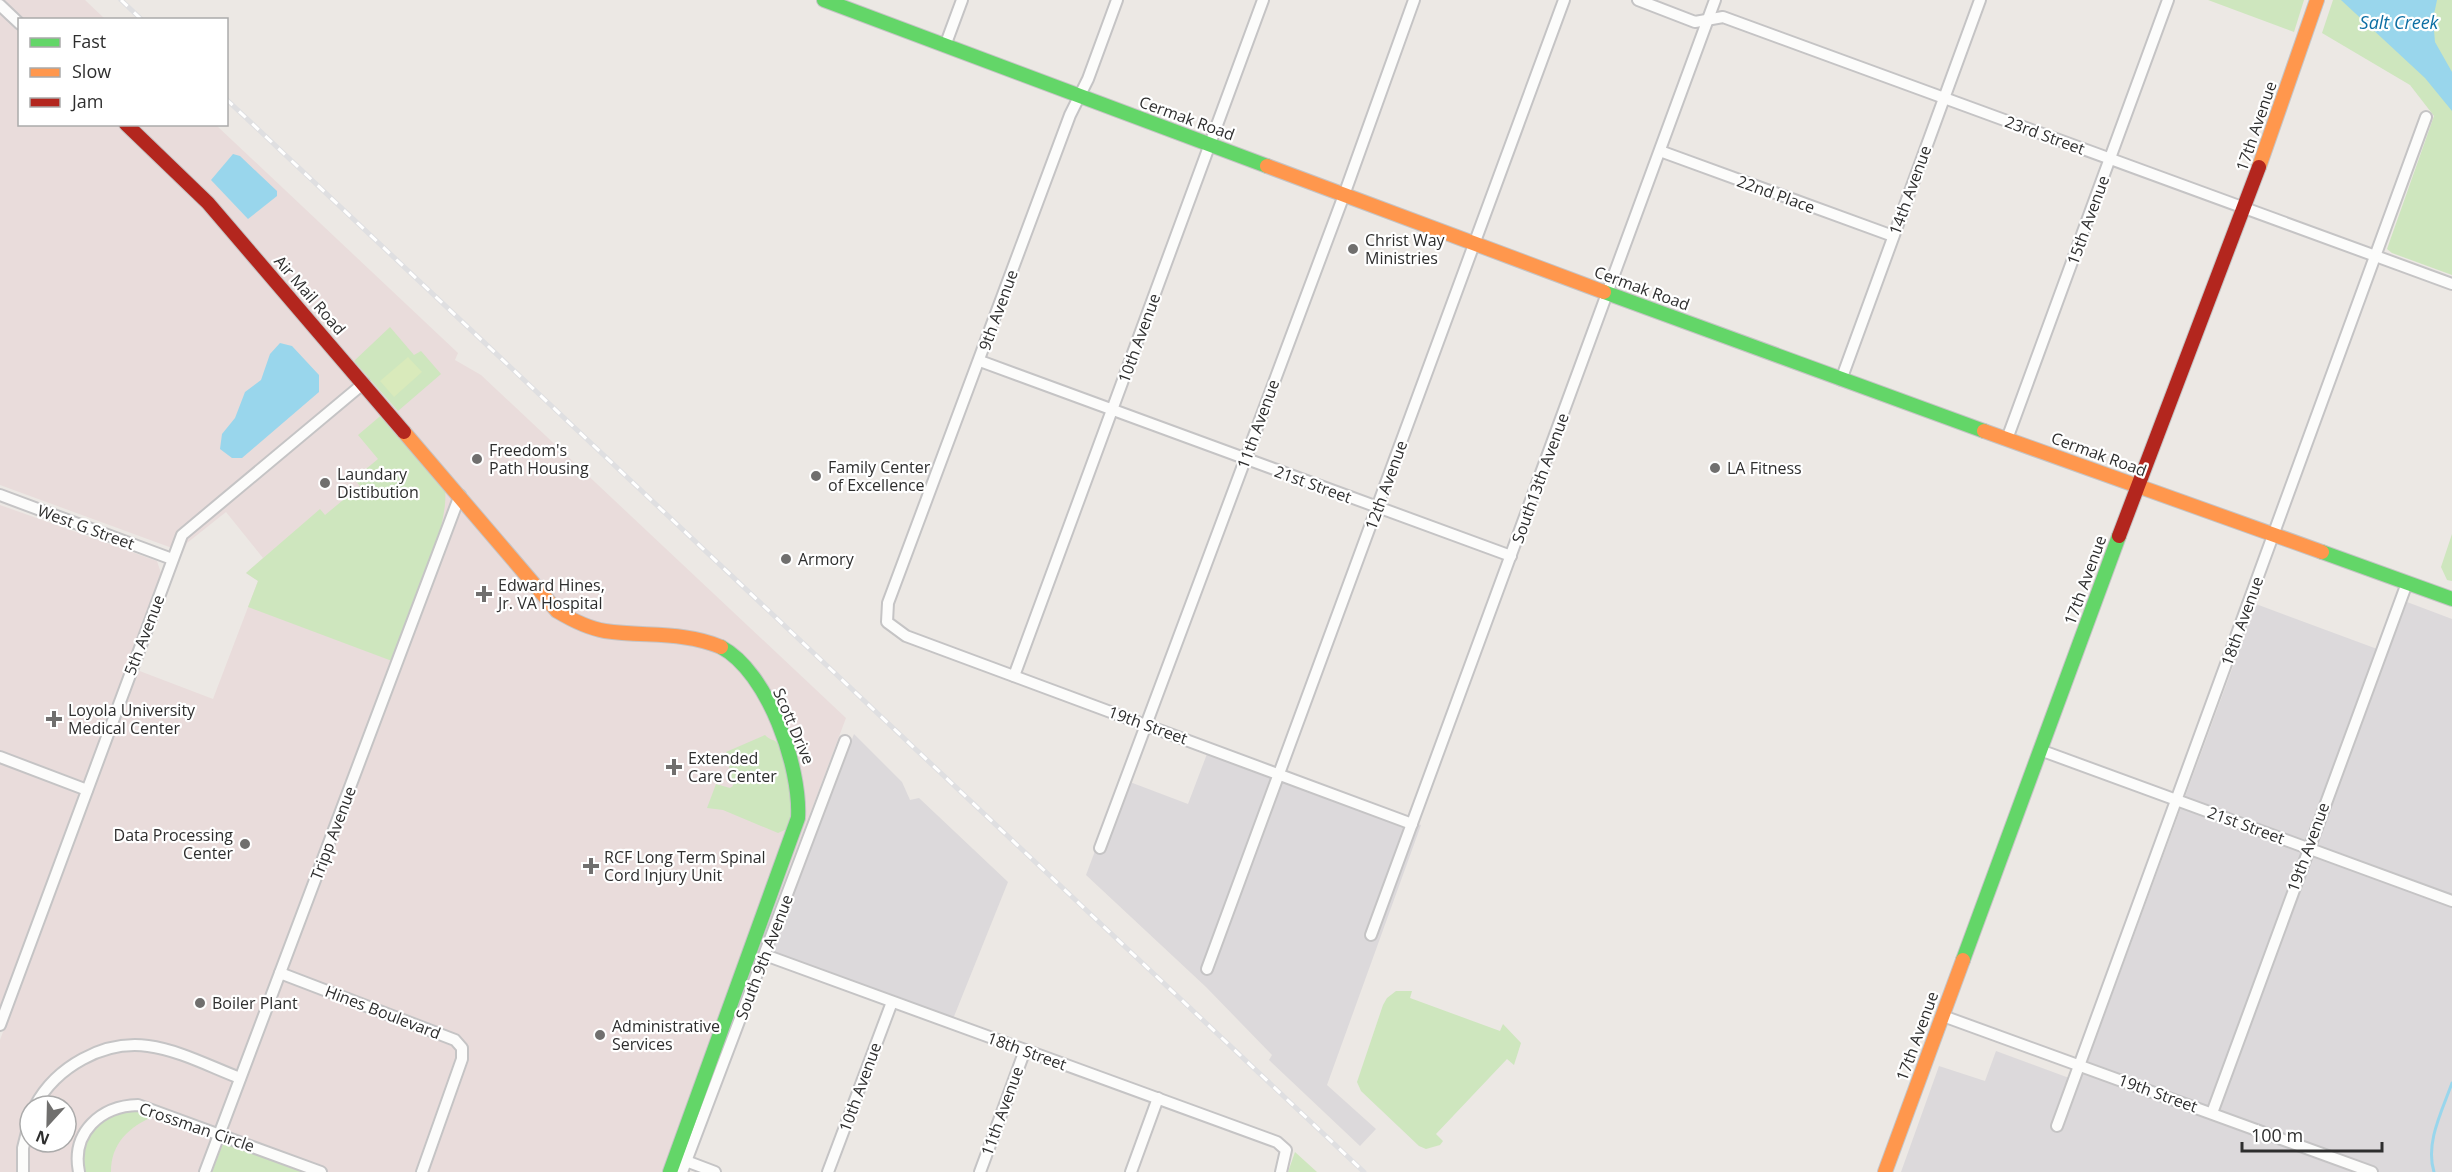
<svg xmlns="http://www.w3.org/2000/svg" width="2452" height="1172" font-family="'Open Sans',sans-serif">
	<rect width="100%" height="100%" fill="#ece8e4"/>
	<g fill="#dcd9db">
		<path d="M2407,602L2452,619V1172H1901L1939,1066L1985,1081L1996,1051L2080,1082L2256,604L2388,653Z"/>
		<path d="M854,734L902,782L910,800L919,798L1008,882L953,1019L771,952Z"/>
		<path d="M1210,746L1421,825L1327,1085L1376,1129L1360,1146L1269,1060L1272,1055L1206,987L1086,875L1122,779L1188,804Z"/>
	</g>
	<g fill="#e9dcdb" fill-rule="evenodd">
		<path d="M0,0H85L105,19L20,20V124L216,125L458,353L455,360L481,375L846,718L675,1172H0V1040L137,670L213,699L258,581L246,573L263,558L226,512L187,543L183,552L0,485ZM30,1106H66V1142H30Z"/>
		<path d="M0,505L157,561L161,573L0,1013Z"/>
	</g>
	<g fill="#cee6be">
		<path d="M2208,0H2304L2294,32Z"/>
		<path d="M2333,0H2452V275L2392,253L2387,249L2434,116L2410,85L2322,33Z"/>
		<path d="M390,327L414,355L421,351L441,374L398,411L354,361Z"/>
		<path d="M385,412L445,488C450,530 408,618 392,661L248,607L258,581L246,573L320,509L325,515L360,486L354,479L378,459L358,435Z"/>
		<path d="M2452,534V581L2447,580L2441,567Z"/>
		<path d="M765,735C770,741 774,738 779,745C793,769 796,803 787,829L778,833L723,810L707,808L716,784L730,788L733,786L726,752Z"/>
		<path d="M1396,991H1412L1410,998L1500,1031L1503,1024L1521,1043L1514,1065L1507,1059L1436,1134L1443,1141L1440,1145L1426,1149L1419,1146L1361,1091L1357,1082L1383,1005L1387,998Z"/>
		<path d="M135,1110L151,1112L154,1116C129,1127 111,1143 111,1172H82C80,1136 100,1114 135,1110Z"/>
		<path d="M227,1141L313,1172H212L222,1146Z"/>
		<path d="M1295,1152L1317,1172H1288Z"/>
	</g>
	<path fill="#d9eabb" d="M408,357L422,372L394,397L380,381Z"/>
	<g fill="#99d6ec">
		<path d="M2341,0H2437L2433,19L2435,42L2452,72V111L2425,78Z"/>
		<path d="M233,154L240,156L277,191V196L248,219L211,180Z"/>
		<path d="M280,343L292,346L319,375V392L242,458H232L220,449L222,434L235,418L245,392L261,380L270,354Z"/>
	</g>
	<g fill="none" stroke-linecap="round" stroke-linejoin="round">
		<path stroke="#99d6ec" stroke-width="3" d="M2434,1172C2425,1143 2442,1111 2452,1083"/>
		<g stroke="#c5c4c5" stroke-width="14">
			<g id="street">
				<path d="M1117,0L1088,79L1070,115L888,603L887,622L906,636L1412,824"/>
				<path d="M1638,0L1695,22L1723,17L2452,284"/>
				<path d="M0,5L20,24"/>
				<path d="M945,46L962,0"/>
				<path d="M1660,151L1893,236"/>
				<path d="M980,361L1511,556"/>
				<path d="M1841,380L1980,0"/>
				<path d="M2007,439L2168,0"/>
				<path d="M0,495L172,559"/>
				<path d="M1014,676L1263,0"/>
				<path d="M2040,750L2452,901"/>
				<path d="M0,757L87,790"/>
				<path d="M1100,848L1344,195L1414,0"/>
				<path d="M1371,935L1715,0"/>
				<path d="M765,955L1277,1142L1286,1150L1281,1172"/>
				<path d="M1207,969L1564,0"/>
				<path d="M280,973L455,1040L462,1048V1059L422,1172"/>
				<path d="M1943,1016L2372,1172"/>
				<path d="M0,1025L182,535L364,383"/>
				<path d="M35,1106C56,1067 103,1040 148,1046C179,1050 211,1067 240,1078"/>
				<path d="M2212,1113L2407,583"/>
				<path d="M2057,1126L2426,117"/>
				<path d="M686,1161L715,1172"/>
				<path d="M23,1172V1148L30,1120"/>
				<path d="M79,1172C71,1132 101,1106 138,1105L321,1172"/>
				<path d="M205,1172L460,495"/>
				<path d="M682,1172L845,741"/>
				<path d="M828,1172L892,1002"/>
				<path d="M980,1172L1025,1050"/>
				<path d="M1131,1172L1158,1098"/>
			</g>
		</g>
		<g stroke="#c5c4c5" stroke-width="16">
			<g id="fast">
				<path d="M824,0L1267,166"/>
				<path d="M1604,292L1984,431"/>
				<path d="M2322,552L2452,599"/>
				<path d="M1963,960L2119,536"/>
				<path d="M670,1172L798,818C801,767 768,672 721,647"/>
			</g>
		</g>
		<g stroke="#c5c4c5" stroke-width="16">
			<g id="slow">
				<path d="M1267,166L1604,292"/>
				<path d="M2259,167L2317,0"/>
				<path d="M1984,431L2322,552"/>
				<path d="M404,432L557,611C572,620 587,628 605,631C645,637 683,631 721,647"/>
				<path d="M1885,1172L1963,960"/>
			</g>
		</g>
		<g stroke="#c5c4c5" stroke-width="16">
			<g id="jam">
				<path d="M126,124L208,203L404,432"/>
				<path d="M2119,536L2259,167"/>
			</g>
		</g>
		<use href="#street" stroke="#fcfcfb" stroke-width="10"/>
		<use href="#fast" stroke="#63d668" stroke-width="14"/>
		<use href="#slow" stroke="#ff974d" stroke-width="14"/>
		<use href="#jam" stroke="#b3261e" stroke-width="14"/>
		<g stroke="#dfdfe1" stroke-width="5">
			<g id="rail">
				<path d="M121,0L142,20"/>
				<path d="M226,99L1364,1172"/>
			</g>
		</g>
		<use href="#rail" stroke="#fff" stroke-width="3" stroke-dasharray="9" stroke-linecap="butt"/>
	</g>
	<g fill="#706f6e" stroke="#fff" stroke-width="2">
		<circle cx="1353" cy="249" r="6"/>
		<circle cx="477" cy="459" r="6"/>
		<circle cx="1715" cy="468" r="6"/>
		<circle cx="816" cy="476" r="6"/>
		<circle cx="325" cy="483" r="6"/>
		<circle cx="786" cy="559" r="6"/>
		<path d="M481 585h6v6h6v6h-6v6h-6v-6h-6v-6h6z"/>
		<path d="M51 710h6v6h6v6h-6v6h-6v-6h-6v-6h6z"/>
		<path d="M671 758h6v6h6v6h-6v6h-6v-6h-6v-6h6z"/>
		<circle cx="245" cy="844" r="6"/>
		<path d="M588 857h6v6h6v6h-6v6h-6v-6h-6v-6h6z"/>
		<circle cx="200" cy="1003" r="6"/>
		<circle cx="600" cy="1035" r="6"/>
	</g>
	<g text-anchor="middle" stroke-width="4.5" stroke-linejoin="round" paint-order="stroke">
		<g font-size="16" fill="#2e2e2e" stroke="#fff">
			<text transform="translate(1187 118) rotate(20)" y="6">Cermak Road</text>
			<text transform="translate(2256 126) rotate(-71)" y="6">17th Avenue</text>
			<text transform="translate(2045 135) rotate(20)" y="6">23rd Street</text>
			<text transform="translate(1910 190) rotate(-70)" y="6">14th Avenue</text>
			<text transform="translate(1776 194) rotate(20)" y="6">22nd Place</text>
			<text transform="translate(2088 220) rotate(-70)" y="6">15th Avenue</text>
			<text transform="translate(1642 288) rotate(20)" y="6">Cermak Road</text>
			<text transform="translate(310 295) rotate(49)" y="6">Air Mail Road</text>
			<text transform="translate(998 310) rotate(-70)" y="6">9th Avenue</text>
			<text transform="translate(1139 338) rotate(-70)" y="6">10th Avenue</text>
			<text transform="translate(1258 424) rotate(-70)" y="6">11th Avenue</text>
			<text transform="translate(2099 454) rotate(20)" y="6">Cermak Road</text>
			<text transform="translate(1540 478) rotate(-70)" y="6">South13th Avenue</text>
			<text transform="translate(1313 484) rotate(20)" y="6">21st Street</text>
			<text transform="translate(1386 485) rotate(-70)" y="6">12th Avenue</text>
			<text transform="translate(86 527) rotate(20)" y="6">West G Street</text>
			<text transform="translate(2085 580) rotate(-70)" y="6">17th Avenue</text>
			<text transform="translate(2242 621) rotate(-70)" y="6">18th Avenue</text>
			<text transform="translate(144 635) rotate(-69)" y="6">5th Avenue</text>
			<text transform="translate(1148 725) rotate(20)" y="6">19th Street</text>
			<text transform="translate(794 726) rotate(67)" y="6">Scott Drive</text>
			<text transform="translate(2246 825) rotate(20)" y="6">21st Street</text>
			<text transform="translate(333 833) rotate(-69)" y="6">Tripp Avenue</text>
			<text transform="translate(2308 847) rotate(-70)" y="6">19th Avenue</text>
			<text transform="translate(764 957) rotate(-69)" y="6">South 9th Avenue</text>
			<text transform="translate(383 1012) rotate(21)" y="6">Hines Boulevard</text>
			<text transform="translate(1917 1036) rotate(-70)" y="6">17th Avenue</text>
			<text transform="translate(1027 1051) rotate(20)" y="6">18th Street</text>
			<text transform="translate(860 1087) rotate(-70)" y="6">10th Avenue</text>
			<text transform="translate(2158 1093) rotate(20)" y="6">19th Street</text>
			<text transform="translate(1002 1111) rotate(-70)" y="6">11th Avenue</text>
			<text transform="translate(197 1127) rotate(19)" y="6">Crossman Circle</text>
		</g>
		<g font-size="16" fill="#2e2e2e" stroke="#fff" text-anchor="start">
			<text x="1365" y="246">Christ Way<tspan x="1365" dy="18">Ministries</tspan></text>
			<text x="489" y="456">Freedom's<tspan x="489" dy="18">Path Housing</tspan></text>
			<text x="828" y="473">Family Center<tspan x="828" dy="18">of Excellence</tspan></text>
			<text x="1727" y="474">LA Fitness</text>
			<text x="337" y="480">Laundary<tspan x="337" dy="18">Distibution</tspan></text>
			<text x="798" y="565">Armory</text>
			<text x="498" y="591">Edward Hines,<tspan x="498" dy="18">Jr. VA Hospital</tspan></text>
			<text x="68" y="716">Loyola University<tspan x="68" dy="18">Medical Center</tspan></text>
			<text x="688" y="764">Extended<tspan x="688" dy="18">Care Center</tspan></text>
			<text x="233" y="841" text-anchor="end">Data Processing<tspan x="233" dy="18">Center</tspan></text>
			<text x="604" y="863">RCF Long Term Spinal<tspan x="604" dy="18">Cord Injury Unit</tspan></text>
			<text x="212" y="1009">Boiler Plant</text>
			<text x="612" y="1032">Administrative<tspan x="612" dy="18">Services</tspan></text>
		</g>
		<g font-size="18" font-style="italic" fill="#0d6fa3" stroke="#fff">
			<text x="2399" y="29">Salt Creek</text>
		</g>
	</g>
	<rect x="18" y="18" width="210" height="108" fill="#ffffff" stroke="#ababab" stroke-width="1.5"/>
	<rect x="30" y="38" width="30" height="9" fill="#63d668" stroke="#ababab" stroke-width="1.5"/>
	<text x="72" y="48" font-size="18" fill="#2e2e2e">Fast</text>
	<rect x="30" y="68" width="30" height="9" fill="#ff974d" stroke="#ababab" stroke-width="1.5"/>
	<text x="72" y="78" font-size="18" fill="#2e2e2e">Slow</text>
	<rect x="30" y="98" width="30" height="9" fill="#b3261e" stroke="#ababab" stroke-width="1.5"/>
	<text x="72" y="108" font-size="18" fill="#2e2e2e">Jam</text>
	<g transform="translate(48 1124) rotate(202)"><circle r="28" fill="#ffffff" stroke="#ababab" stroke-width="1.5"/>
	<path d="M0-4.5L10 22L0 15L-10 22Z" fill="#706f6e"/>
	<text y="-9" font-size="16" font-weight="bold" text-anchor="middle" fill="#2e2e2e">N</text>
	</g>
	<path d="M2242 1142v9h140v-9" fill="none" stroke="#2e2e2e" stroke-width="3"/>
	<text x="2251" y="1142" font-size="18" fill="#2e2e2e" stroke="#ffffff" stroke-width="4.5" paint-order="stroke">100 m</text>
</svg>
